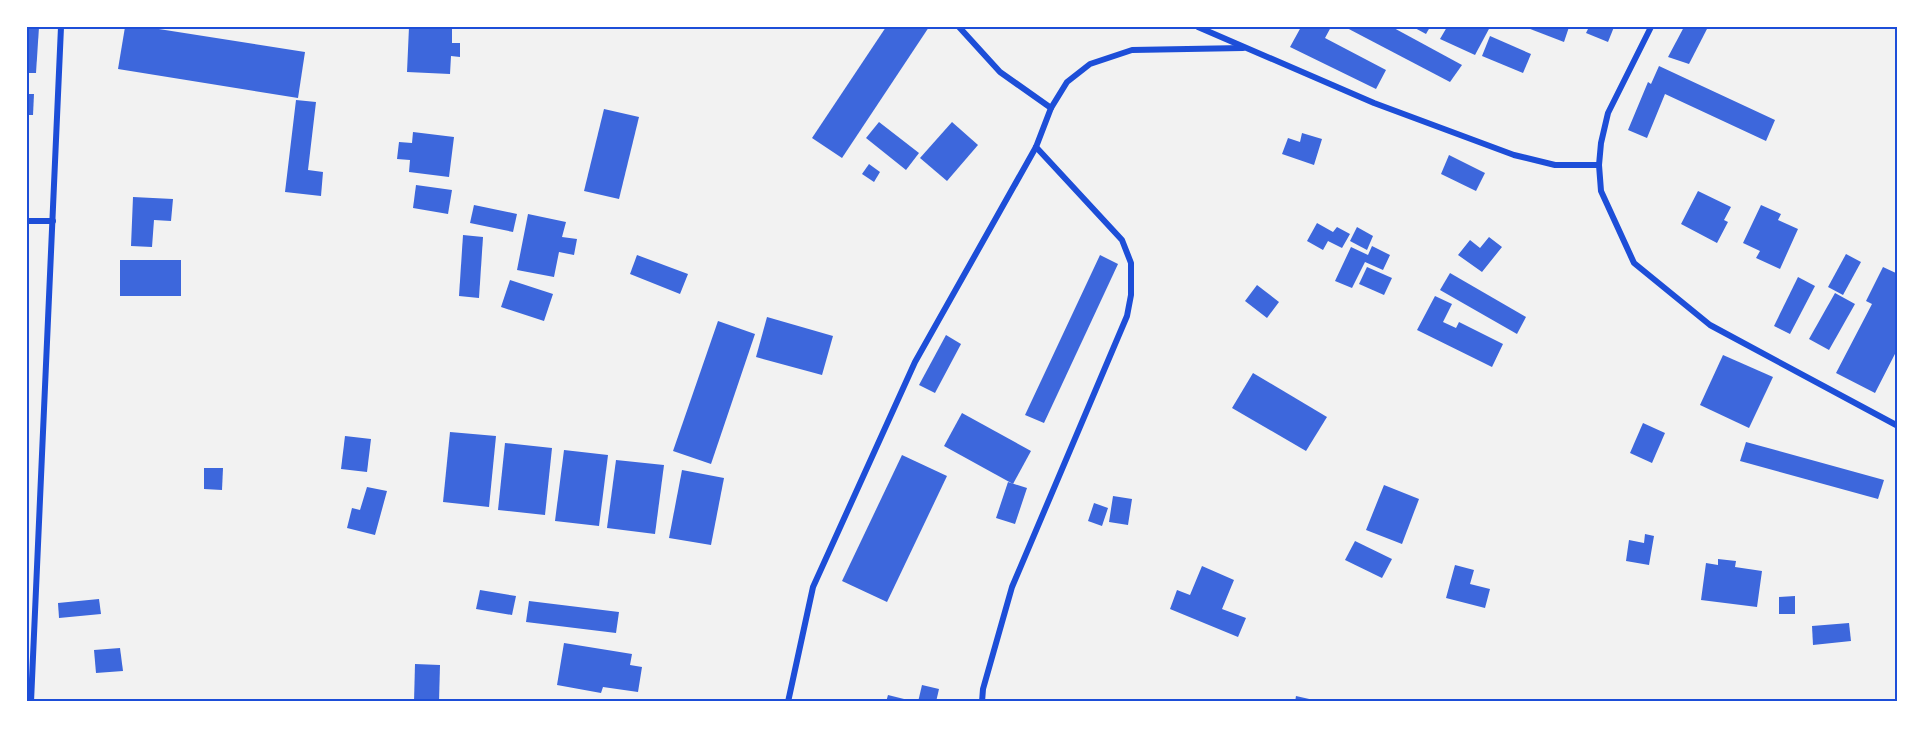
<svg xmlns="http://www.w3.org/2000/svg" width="1925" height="729" font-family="Quicksand,sans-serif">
	<rect width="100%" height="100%" fill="#f2f2f2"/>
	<g fill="#3d67dc">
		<path d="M27,27H39L36,73H27Z"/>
		<path d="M125,27H146L305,52L298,98L118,69Z"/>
		<path d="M409,27H452V43H460V57L451,56L450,74L407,72Z"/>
		<path d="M886,27H929L842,158L812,138Z"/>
		<path d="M1301,27H1331L1325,38L1386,70L1376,89L1290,47Z"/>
		<path d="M1345,27H1392L1462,65L1450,82Z"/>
		<path d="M1413,27H1430L1426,34Z"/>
		<path d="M1447,27H1490L1475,55L1440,39Z"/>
		<path d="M1525,27H1569L1564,42Z"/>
		<path d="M1589,27H1614L1608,42L1586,33Z"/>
		<path d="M1684,27H1708L1689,64L1668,57Z"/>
		<path d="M1490,36L1531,54L1523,73L1482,56Z"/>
		<path d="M1659,66L1775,120L1766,141L1665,94L1647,138L1628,130L1648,82L1651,84Z"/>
		<path d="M27,94H34L33,115H27Z"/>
		<path d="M296,100L316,102L308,170L323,172L321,196L285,192Z"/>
		<path d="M604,109L639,117L619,199L584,191Z"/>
		<path d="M879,122L919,153L906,170L866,138Z"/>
		<path d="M952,122L978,145L947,181L920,158Z"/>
		<path d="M413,132L454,137L449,177L409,172L410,160L397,159L399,142L412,143Z"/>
		<path d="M1302,133L1322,139L1314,165L1282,154L1288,138L1300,142Z"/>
		<path d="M1449,155L1485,173L1476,191L1441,174Z"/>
		<path d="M869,164L880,172L874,182L862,174Z"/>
		<path d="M416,185L452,190L448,214L413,208Z"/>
		<path d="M1698,191L1731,207L1724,220L1728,222L1717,243L1681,224Z"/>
		<path d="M133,197L173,199L171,221L154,220L152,247L131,246Z"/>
		<path d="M474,205L517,214L513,232L470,223Z"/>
		<path d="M1761,205L1781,214L1778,220L1798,229L1780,269L1756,258L1760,251L1743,243Z"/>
		<path d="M528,214L566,222L562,237L577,239L574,255L559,252L554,277L517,270Z"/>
		<path d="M1317,223L1333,232L1337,227L1350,234L1342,248L1328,241L1323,250L1307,241Z"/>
		<path d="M1357,227L1373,236L1367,250L1350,241Z"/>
		<path d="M463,235L483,237L479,298L459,296Z"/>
		<path d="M1489,237L1502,247L1482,272L1458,255L1470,240L1480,248Z"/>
		<path d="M1372,246L1390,255L1383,270L1365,262L1352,288L1335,281L1351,247L1368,255Z"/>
		<path d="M1846,254L1861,262L1843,295L1828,287Z"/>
		<path d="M637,255L688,274L680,294L630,274Z"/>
		<path d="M1100,255L1118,264L1044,423L1025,415Z"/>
		<rect x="120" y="260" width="61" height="36"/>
		<path d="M1367,267L1392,278L1384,295L1359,284Z"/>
		<path d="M1883,267L1898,274V348L1875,393L1836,373L1872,304L1866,301Z"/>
		<path d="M1450,273L1526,317L1517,334L1440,290Z"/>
		<path d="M1798,277L1815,286L1790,334L1774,326Z"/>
		<path d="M510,280L553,294L544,321L501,307Z"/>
		<path d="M1257,285L1279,302L1267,318L1245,301Z"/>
		<path d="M1835,293L1855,304L1829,350L1809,339Z"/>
		<path d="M1435,296L1452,304L1443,322L1456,328L1459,322L1503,344L1492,367L1417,330Z"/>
		<path d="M767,317L833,336L822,375L756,357Z"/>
		<path d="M718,321L755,334L711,464L673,451Z"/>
		<path d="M946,335L961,344L935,393L919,385Z"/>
		<path d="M1723,355L1773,377L1749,428L1700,405Z"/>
		<path d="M1253,373L1327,417L1306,451L1232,408Z"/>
		<path d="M962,413L1031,451L1013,484L944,446Z"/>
		<path d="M1643,423L1665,433L1652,463L1630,453Z"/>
		<path d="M450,432L496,436L489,507L443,502Z"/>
		<path d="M345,436L371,439L367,472L341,469Z"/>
		<path d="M1746,442L1884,480L1878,499L1740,461Z"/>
		<path d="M505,443L552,448L545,515L498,510Z"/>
		<path d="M564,450L608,455L599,526L555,521Z"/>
		<path d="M902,455L947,476L887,602L842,581Z"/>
		<path d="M616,460L664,465L655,534L607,528Z"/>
		<path d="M204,468H223L222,490L204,489Z"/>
		<path d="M682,470L724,478L711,545L669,538Z"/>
		<path d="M1008,482L1027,488L1015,524L996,518Z"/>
		<path d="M1384,485L1419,499L1402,544L1366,530Z"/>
		<path d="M367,487L387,491L375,535L347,528L352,508L360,510Z"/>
		<path d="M1113,496L1132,499L1128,525L1109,522Z"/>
		<path d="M1094,503L1108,508L1102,526L1088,521Z"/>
		<path d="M1645,534L1654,536L1649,565L1626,561L1629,540L1644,543Z"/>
		<path d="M1355,541L1392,559L1382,578L1345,560Z"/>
		<path d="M1718,559L1736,561L1735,567L1762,571L1757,607L1701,600L1706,563L1718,565Z"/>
		<path d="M1455,565L1474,570L1470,584L1490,589L1485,608L1446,598Z"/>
		<path d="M1202,566L1234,580L1222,609L1246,618L1238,637L1170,609L1177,590L1190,595Z"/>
		<path d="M480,590L516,596L512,615L476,609Z"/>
		<path d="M1795,596V614H1779V597Z"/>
		<path d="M99,599L101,614L59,618L58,603Z"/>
		<path d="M529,601L619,612L616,633L526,622Z"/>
		<path d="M1849,623L1851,641L1813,645L1812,626Z"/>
		<path d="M564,643L632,654L630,665L642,667L638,692L603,687L601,693L557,685Z"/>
		<path d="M120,648L123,671L96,673L94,650Z"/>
		<path d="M415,664L440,665L439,702H414Z"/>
		<path d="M922,685L939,689L936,702H918Z"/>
		<path d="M888,695L912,701V702H886Z"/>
		<path d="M1296,696L1318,701V702H1295Z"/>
	</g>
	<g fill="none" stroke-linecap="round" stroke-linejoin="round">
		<g stroke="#1d4ed8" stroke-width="6">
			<path d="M959,27L1000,72L1051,108"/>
			<path d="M1198,27L1374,103L1514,155L1555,165H1599"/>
			<path d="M1651,27L1608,113L1601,143L1599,165L1601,191L1634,263L1710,325L1898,426"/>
			<path d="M27,221H53"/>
			<path d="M31,702L61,27"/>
			<path d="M788,702L813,587L915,362L1036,147L1051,108L1067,82L1090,64L1132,50L1243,48"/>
			<path d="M982,702L983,689L1012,587L1127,316L1131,295V263L1122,240L1036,147"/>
		</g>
	</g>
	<rect width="1925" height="729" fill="none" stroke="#ffffff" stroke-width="57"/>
	<rect x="28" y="28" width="1868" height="672" fill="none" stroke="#1d4ed8" stroke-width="2"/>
</svg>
